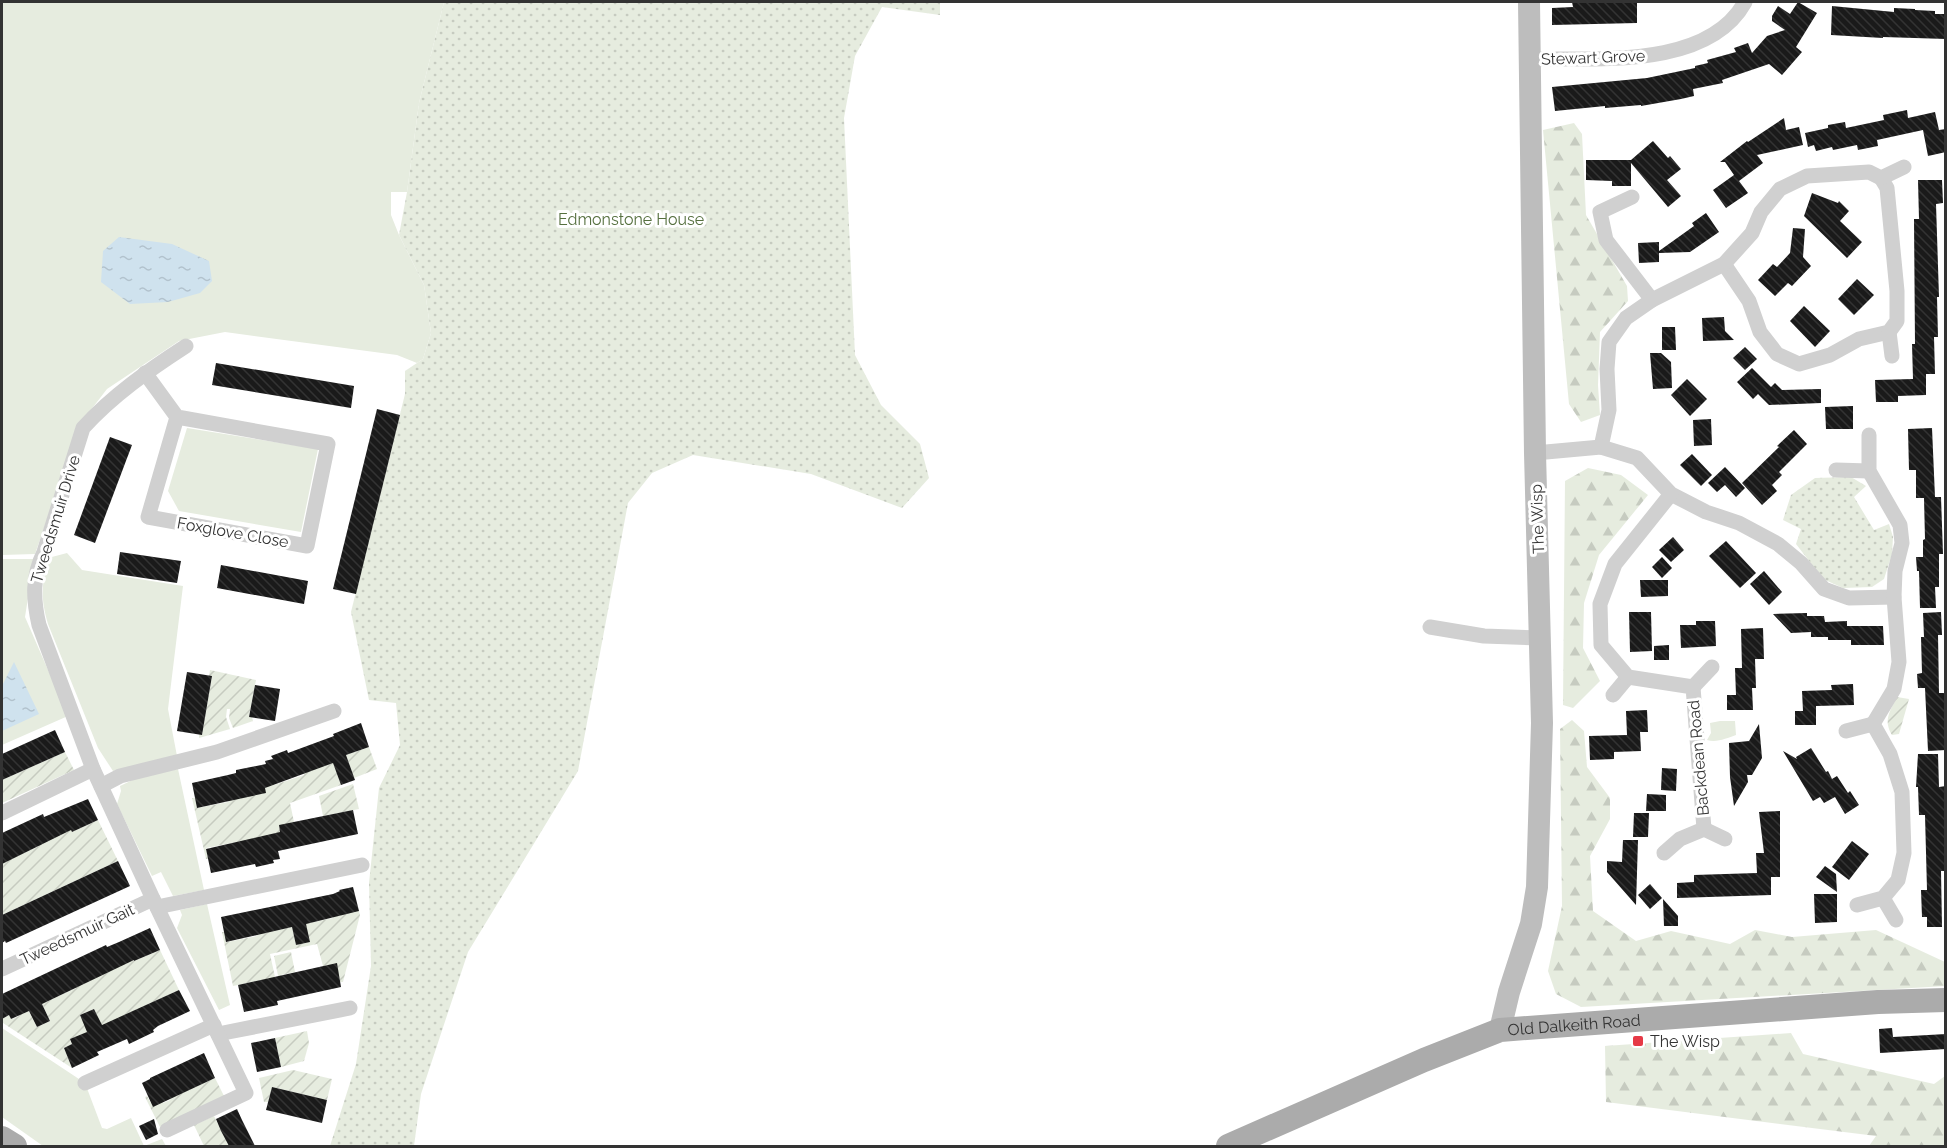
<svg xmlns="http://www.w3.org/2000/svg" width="1947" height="1148" font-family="Raleway,sans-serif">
	<defs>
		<pattern id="forest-firs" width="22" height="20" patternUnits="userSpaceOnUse" patternTransform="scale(1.5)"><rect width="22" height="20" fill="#e6ecdf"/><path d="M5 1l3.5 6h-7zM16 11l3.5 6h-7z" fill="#c6cbc0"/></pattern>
		<pattern id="park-dots" width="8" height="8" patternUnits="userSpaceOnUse" patternTransform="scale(1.5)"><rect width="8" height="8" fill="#e6ecdf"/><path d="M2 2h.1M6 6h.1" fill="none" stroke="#c6cbc0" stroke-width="1.8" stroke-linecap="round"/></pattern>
		<pattern id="garden-furrows" width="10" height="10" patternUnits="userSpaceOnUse" patternTransform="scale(1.5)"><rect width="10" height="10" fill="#e6ecdf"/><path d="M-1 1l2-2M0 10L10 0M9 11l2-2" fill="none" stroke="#c6cbc0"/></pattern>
		<pattern id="water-ripples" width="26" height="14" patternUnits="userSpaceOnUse" patternTransform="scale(1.5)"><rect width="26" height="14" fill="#cfe2ee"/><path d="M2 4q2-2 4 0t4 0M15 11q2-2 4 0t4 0" fill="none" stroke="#b2c2cd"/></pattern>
		<pattern id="building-back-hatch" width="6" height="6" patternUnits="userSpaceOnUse" patternTransform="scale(1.5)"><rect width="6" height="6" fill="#1a1a1a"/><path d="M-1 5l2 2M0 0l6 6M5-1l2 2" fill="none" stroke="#333"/></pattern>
	</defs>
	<rect width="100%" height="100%" fill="#fff"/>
	<g fill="#e6ecdf">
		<path d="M2,2H444L419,103L407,192H391V215L399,235L424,285L431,333L423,359L417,363L397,355L225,332L179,341L107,389L80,424L35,554L2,555Z"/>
		<path d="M187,428L318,449L301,532L179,511L168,491Z"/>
		<path d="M67,553L82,570L183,586L168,709L177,756L113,771L98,748L48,624C40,596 42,586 48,558Z"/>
		<path d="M2,559H34L25,617L68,716L2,745Z"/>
		<path d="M1720,721H1735L1736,735C1727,738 1717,743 1707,740L1711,733L1710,723Z"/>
		<path d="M178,769L204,890L173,896L161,872L152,876L117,804L121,791L120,786L141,776Z"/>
		<path d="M207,904L230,1005L219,1010L177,928L182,915L180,910Z"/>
		<path d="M2,1028L85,1083L102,1128L107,1129L131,1118L144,1146L162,1139L166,1146H43L2,1117Z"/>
	</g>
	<g fill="url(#forest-firs)">
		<path d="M1574,123L1582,134L1586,215L1627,286L1628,301L1600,332L1598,385L1600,415L1581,422L1569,404L1543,130Z"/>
		<path d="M1588,468L1621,475L1648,495L1599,555L1584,603L1583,648L1600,681L1573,708L1563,705L1565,481Z"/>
		<path d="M1572,720L1584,731L1587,767L1610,798V819L1590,856L1593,911L1636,941L1671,931L1730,944L1755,930L1792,937L1876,930L1945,962L1946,986L1581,1007L1556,994L1548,971L1562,906L1560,729Z"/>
		<path d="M1791,1033L1803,1054L1934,1084L1945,1076V1146H1869L1876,1136L1606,1102L1605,1046Z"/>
	</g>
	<g fill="url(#park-dots)">
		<path d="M444,2H940V15L882,7L855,56L844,118L855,355L881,405L920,444L929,478L902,508L811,474L693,455L652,473L628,503L578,771L468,952L421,1094L414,1146H330L356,1064L371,966L369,883L379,788L400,745L396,703L369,700L351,612L405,394V371L423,359L431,333L424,285L399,235L407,192L419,103Z"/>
		<path d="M1851,477L1866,486L1854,497L1874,530L1889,524L1893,537L1892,554L1884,579L1872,587L1843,588L1823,579L1796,544L1801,529L1783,520L1791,495L1815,478Z"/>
	</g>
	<g fill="url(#garden-furrows)">
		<path d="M210,670L256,680L249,716L252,717L253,721L233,728L229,718L230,709H227L226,717L230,729L199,738V734H202L212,676H209Z"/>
		<path d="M1897,697L1909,699L1899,734L1892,735C1883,720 1890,711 1897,697Z"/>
		<path d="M326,742L341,785L290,803L294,822L279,826L284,848L237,842L206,848L208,859H206L192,798H195L197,808L228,802L261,771L268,769L274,785L304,775L297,753Z"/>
		<path d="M369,747L377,769L354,778L346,755Z"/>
		<path d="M65,752L74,770L2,803V780Z"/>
		<path d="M353,784L359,809L323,816L319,796Z"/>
		<path d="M63,812L72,832L98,820L118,861L2,915V845L9,860L39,846L30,825Z"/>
		<path d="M328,897L359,911L360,915L343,982H340L336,964L323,966L317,944L270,954L280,1000L272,978L233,986L222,932H224L227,942L257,936L253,913L264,933L292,927L296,944L309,942L301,901L309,923L333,918Z"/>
		<path d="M126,942L134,961L160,950L179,990L127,1014L114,1044L111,1046L94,1009L80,1015L90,1035L70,1039L72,1044L64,1048L72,1068L3,1023L2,1019L9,1015L12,1019L19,1016L26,1006L37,1027L50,1021L32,982L46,1002L76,988L68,969Z"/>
		<path d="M291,952L295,972L281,975L285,994L282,995L274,956Z"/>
		<path d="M307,1031L309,1043L304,1061L281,1067L275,1038Z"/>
		<path d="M293,1070L332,1079L327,1100L272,1087L268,1102H264L259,1078Z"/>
		<path d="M215,1078L225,1098L160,1127L145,1097L147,1096L151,1103L160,1099L163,1103L170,1100L169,1095L184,1092Z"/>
		<path d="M214,1116L229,1146H204L194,1125Z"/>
	</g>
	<g fill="url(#water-ripples)">
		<path d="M119,237L172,244L209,261L212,281L200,293L168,302L130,304L101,282L103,251Z"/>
		<path d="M14,662L39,714L2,731V686Z"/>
	</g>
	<g fill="url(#building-back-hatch)">
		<path d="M1572,2H1637V23L1552,25V8L1573,7Z"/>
		<path d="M1798,2L1817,13L1796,47L1802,52L1782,75L1769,64L1722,80L1723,83L1693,89L1694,96L1681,99L1641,106V105L1605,108V106L1555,111L1552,87L1647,78L1695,68V66L1708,63L1707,60L1736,52L1734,48L1748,43L1752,53L1767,36L1785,30L1772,21V16L1778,6L1790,14Z"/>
		<path d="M1832,6L1894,12V8L1915,9V10L1935,11V14H1946V39L1883,37V38L1831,35Z"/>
		<path d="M1907,110L1908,118L1935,112L1939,130L1946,129V152L1928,156L1923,130L1877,140L1878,146L1858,150L1857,145L1833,150L1832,147L1816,151L1814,145L1808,147L1805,133L1828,128V125L1845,122L1846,128L1884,120L1883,115Z"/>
		<path d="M1784,118L1786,130L1799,127L1803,145L1757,155L1763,163L1739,181L1748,193L1726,208L1713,190L1734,175L1725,162H1720L1747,141L1748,142Z"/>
		<path d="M1653,141L1668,158L1670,156L1681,169L1667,180L1681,196L1668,207L1631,163V186H1612V181L1586,180V160H1631Z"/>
		<path d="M1918,180H1942L1943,203L1936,204L1939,297H1937L1938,337H1934L1935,374H1926V395L1898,396V402H1876L1875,380L1913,379L1912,344H1915L1914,219H1919Z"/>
		<path d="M1812,193L1838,203L1839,201L1849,211L1840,221L1862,242L1847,258L1804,216Z"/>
		<path d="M1706,213L1719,232L1690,252L1659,253V262L1639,263L1638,243L1659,242V251L1694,226L1692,223Z"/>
		<path d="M1793,228L1805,229L1803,257L1811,266L1792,286L1788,283L1775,296L1758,280L1773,264L1777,267L1790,253Z"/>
		<path d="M1857,279L1874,295L1854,315L1838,299Z"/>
		<path d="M1804,306L1830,331L1815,347L1790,321Z"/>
		<path d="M1724,317L1725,331L1734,340L1703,341L1702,318Z"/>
		<path d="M1662,327H1675L1676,350H1662Z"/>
		<path d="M1745,347L1757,359L1745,370L1733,358Z"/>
		<path d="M1650,353H1661L1671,362L1672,388L1653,389Z"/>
		<path d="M216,363L354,386L351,408L212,385Z"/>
		<path d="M1752,368L1771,387L1775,383L1782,390L1821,389V403L1769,405L1758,394L1753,399L1737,382Z"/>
		<path d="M1687,379L1707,399L1690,416L1671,395Z"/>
		<path d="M1853,406V429H1826L1825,407Z"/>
		<path d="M377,409L400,415L356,594L333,589Z"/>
		<path d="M1711,419L1712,445L1694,446L1693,420Z"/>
		<path d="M1932,428L1935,497H1941L1943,554H1939V587H1935L1936,608H1920L1919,571H1917L1916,557H1923V540L1925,539L1924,498H1916V470H1909L1908,429Z"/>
		<path d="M1794,430L1807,444L1779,472L1782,475L1772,485L1777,491L1762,505L1742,483L1779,447L1777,446Z"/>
		<path d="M110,437L132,445L95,543L74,535Z"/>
		<path d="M1692,454L1712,475L1701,486L1680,465Z"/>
		<path d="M1725,467L1745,488L1736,497L1725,485L1717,492L1708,483Z"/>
		<path d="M1673,537L1684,550L1671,562L1659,550Z"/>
		<path d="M1726,541L1756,573L1740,588L1709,556Z"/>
		<path d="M120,552L181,561L177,583L117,574Z"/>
		<path d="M1662,557L1672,568L1662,578L1652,567Z"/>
		<path d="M221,565L308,581L304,604L217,588Z"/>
		<path d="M1764,571L1782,592L1769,605L1750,584Z"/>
		<path d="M1640,580H1668V596L1641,597Z"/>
		<path d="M1629,612H1651L1652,651L1630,652Z"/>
		<path d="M1941,612L1942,635H1938L1939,693H1946V750L1928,751L1925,688H1918L1917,674L1922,673L1921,637H1924L1923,613Z"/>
		<path d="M1807,613V616H1824L1825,622L1847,621V626H1883L1884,645H1851V640H1828V637H1811V632L1791,633L1773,614Z"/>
		<path d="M1696,621H1715L1716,646L1681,648L1680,625H1696Z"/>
		<path d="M1763,628L1764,659H1755L1756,688H1752L1753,710H1727V695H1736L1735,668H1742L1741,629Z"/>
		<path d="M1669,645V660H1654V646Z"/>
		<path d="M187,672L212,676L202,735L177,731Z"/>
		<path d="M1853,684L1854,705L1816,706V725H1795V711H1803L1802,691L1832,690L1831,685Z"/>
		<path d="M255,685L280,689L275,721L249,717Z"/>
		<path d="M1647,710L1648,732H1640L1641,751L1614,752V759L1590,760L1589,736L1627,735L1626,711Z"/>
		<path d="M361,723L369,747L346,755L355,780L341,785L333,763L265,788L266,793L197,808L192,783L228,775L236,773V770L266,764L265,761L273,759L271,756L287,750L288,753L334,736L333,734Z"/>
		<path d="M1759,724L1762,758L1752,775H1747L1748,782L1734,806L1730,777L1729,743L1749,741Z"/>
		<path d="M55,730L65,752L2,780V754Z"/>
		<path d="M1811,748L1826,772L1828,771L1832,779L1837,776L1848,793L1850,791L1859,805L1845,814L1835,797L1824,803L1820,797L1813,801L1783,751L1797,759L1796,757Z"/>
		<path d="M1918,754H1938L1939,787L1946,786V871H1941L1942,927H1927V917H1922L1921,890H1927L1925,815H1919L1918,787H1916Z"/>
		<path d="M1662,768L1677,769L1676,791L1661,790Z"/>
		<path d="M1647,794L1666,795V811H1646Z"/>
		<path d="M88,799L98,820L72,832L71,830L2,864V833L43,814L44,817Z"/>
		<path d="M353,810L358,834L278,851L280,859L273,860L274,863L256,867L255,864L211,873L206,849L280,832L279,825Z"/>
		<path d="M1780,811V877H1771V895L1677,898V883L1694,882V875L1757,873L1756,853H1764L1759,812Z"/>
		<path d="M1634,813H1649L1648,837H1633Z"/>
		<path d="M1623,840H1638L1636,905L1607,872V861L1622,862Z"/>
		<path d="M1852,841L1869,854L1849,880L1832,867Z"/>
		<path d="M118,861L130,886L6,943L5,941L2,943V915Z"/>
		<path d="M1825,866L1836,874L1837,892L1816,877Z"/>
		<path d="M1650,884L1662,898L1650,909L1638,895Z"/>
		<path d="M353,887L359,911L306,924L310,942L296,945L292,927L226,942L221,917L333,894L340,891L339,890Z"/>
		<path d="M1814,894H1837V922L1815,923Z"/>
		<path d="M1663,899L1678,916V926H1664Z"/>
		<path d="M150,928L160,950L134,961V960L42,1004L50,1021L37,1027L29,1011L11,1019L9,1015L2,1019V994L106,945L107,947L119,942Z"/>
		<path d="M337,963L341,987L277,1001L278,1005L244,1012L238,985Z"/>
		<path d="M179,990L190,1011L158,1026L153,1030L154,1032L129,1044L127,1039L97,1052L99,1055L72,1068L64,1048L72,1044L70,1039L87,1032L80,1015L94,1009L102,1025Z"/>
		<path d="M1892,1028L1893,1037L1946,1034V1049L1880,1053L1879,1029Z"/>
		<path d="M275,1038L281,1067L257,1072L251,1043Z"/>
		<path d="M204,1053L215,1078L153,1107L142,1083L150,1079V1078Z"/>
		<path d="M272,1087L327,1100L322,1123L266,1110Z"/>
		<path d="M237,1109L242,1120L255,1146H229L221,1131L216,1119Z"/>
		<path d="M154,1119L158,1134L146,1140L139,1126Z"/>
	</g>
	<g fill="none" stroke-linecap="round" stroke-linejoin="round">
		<g stroke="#d0d0d0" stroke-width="15">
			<path d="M1530,59C1596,58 1708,69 1745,2"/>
			<path d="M1632,197L1600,212L1606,240L1652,300"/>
			<path d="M1724,264L1749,301L1760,332L1777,354L1799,364L1830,355L1859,339L1889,332L1897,321V291L1887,188L1881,178"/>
			<path d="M1889,332L1892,356"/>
			<path d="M145,373L177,417L328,444L307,546L148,517L177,417"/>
			<path d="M1601,447L1609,410L1607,369L1609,342L1626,318L1652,300L1724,264L1752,233L1761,212L1780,189L1807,176L1869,172L1881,178L1904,167"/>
			<path d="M1535,453L1601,447L1637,458L1671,494L1706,512L1739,523L1778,544L1801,563L1824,589L1849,598L1894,597"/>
			<path d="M1836,470L1869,471"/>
			<path d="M1430,627L1484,636L1540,638"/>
			<path d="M1693,687L1712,667"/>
			<path d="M1613,695L1628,677"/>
			<path d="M1846,731L1873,724"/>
			<path d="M101,786L120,776L217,752L334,711"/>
			<path d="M2,813L93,769"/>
			<path d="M1704,829L1725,839"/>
			<path d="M1664,853L1680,839L1704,829L1693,687L1628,677L1601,645L1600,604L1615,564L1671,494"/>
			<path d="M1883,898L1896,920"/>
			<path d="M1857,905L1883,898L1898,880L1904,853L1902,792L1890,754L1873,724L1894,689L1899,662L1894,597L1895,571L1902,543L1900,525L1869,471V435"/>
			<path d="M157,907L362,865"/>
			<path d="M2,969L153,899"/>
			<path d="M218,1034L350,1008"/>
			<path d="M85,1083L214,1025"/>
			<path d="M167,1130L246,1093L153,899L93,769L39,625C33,599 32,576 44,552L83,428C113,395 149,370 186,346"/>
		</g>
		<path stroke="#bdbdbd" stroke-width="22" d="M1500,1030L1509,992L1531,924L1537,887L1542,723L1535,453L1529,2"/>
		<g stroke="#ababab" stroke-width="24">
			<path d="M2,1138L15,1146"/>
			<path id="s1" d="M1228,1146L1424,1060L1500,1030L1878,1002L1946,1000"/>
		</g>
	</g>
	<rect fill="#e63946" stroke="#fff" stroke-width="2" x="1632" y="1035" width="12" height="12" rx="3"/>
	<g text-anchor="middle" stroke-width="6" stroke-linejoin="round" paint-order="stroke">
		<g font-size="16" fill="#333" stroke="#fff">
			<text transform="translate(1593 57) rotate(-2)" y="6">Stewart Grove</text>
			<text transform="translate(55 519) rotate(-73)" y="6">Tweedsmuir Drive</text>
			<text transform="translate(1537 519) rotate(-92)" y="6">The Wisp</text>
			<text transform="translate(233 532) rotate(10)" y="6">Foxglove Close</text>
			<text transform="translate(1698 758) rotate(-95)" y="6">Backdean Road</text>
			<text transform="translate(77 934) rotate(-25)" y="6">Tweedsmuir Gait</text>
			<text dy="6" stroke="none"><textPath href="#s1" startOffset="370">Old Dalkeith Road</textPath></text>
		</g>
		<g font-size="16" fill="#56703f" stroke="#fff">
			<text x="631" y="225">Edmonstone House</text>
		</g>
		<g font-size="16" fill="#333" stroke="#fff" text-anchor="start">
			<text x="1650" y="1047">The Wisp</text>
		</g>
	</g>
	<rect width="1947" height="1148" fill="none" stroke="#333333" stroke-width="6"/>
</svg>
